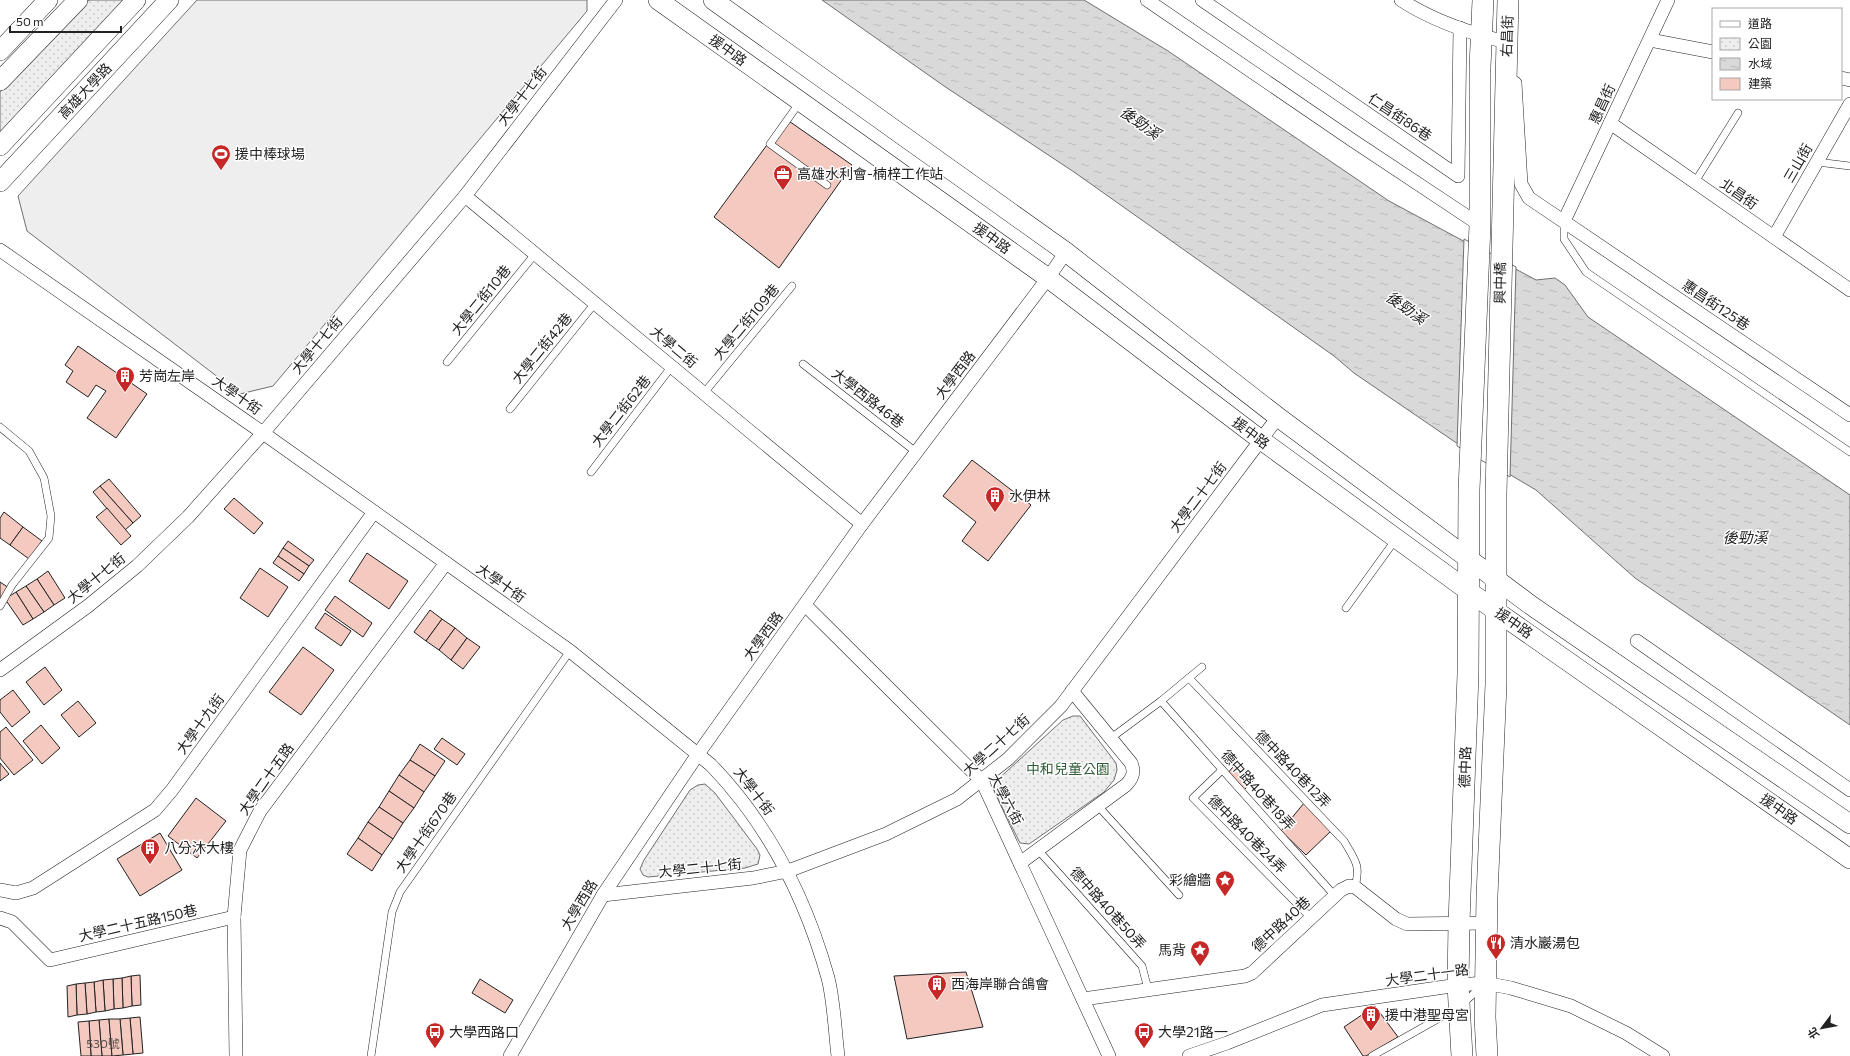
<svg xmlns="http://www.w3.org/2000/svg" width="1850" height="1056" font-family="Commissioner,'Noto Sans TC',sans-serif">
	<defs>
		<pattern id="park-dots" width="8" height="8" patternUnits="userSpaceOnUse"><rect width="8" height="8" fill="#eee"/><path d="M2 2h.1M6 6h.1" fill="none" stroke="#ccc" stroke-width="1.8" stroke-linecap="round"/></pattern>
		<pattern id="water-ripples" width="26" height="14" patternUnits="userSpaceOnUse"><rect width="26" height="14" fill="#d9d9d9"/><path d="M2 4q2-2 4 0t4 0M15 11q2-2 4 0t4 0" fill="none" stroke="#bababa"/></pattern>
	</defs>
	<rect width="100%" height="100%" fill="#fff"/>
	<path fill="#eee" stroke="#6f6f6f" d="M197,0H587V11L273,386L240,394L27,231L18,196Z"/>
	<g fill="url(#park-dots)" stroke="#6f6f6f">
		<path d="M89,0H127L0,133V92Z"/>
		<path d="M1073,716H1080L1116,763L1117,770L1114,780L1104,792L1029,844L1020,843L994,791L996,781L1063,720Z"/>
		<path d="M705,784L715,793L757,849L760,855L758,864L745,868L648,877L643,875L640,869L644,860L690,790L698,785Z"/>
	</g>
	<path fill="url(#water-ripples)" stroke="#6f6f6f" d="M822,0H1084L1168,51L1389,201L1536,280L1555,278L1565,285L1588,317L1850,495V725L1635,578L1536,490L1455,442L1354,373L1334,356L1074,172L944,86Z"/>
	<path fill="#fff" stroke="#6f6f6f" d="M1464,239L1516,267L1510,477L1457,446Z"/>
	<g fill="#f3c9c0" stroke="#222">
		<path d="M786,119L852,165L779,268L714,217Z"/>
		<path d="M78,346L147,394L116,438L87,418L106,391L96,385L88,397L66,382L73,371L65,365Z"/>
		<path d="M972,460L1031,505L988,561L962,541L976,522L943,496Z"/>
		<path d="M109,479L141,516L133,523L100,486Z"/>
		<path d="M100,486L133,523L125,530L93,492Z"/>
		<path d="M234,498L263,523L254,534L224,509Z"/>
		<path d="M107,508L131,536L121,545L96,517Z"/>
		<path d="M4,512L23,527L10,545L0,538V518Z"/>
		<path d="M23,527L42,541L29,559L10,545Z"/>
		<path d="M288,541L314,560L309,566L283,548Z"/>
		<path d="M283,548L309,566L304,574L278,556Z"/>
		<path d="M367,553L408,581L389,609L349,581Z"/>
		<path d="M278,556L304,574L299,581L273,563Z"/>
		<path d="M260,568L288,587L268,617L240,598Z"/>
		<path d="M48,571L65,598L54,605L37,579Z"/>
		<path d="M37,579L54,605L44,612L26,586Z"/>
		<path d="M0,582L9,588L0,603Z"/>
		<path d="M26,586L44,612L33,619L16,592Z"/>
		<path d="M16,592L33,619L23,625L5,599Z"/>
		<path d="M335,596L372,623L363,637L325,610Z"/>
		<path d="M430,610L442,619L426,641L414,632Z"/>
		<path d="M325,613L351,631L341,646L315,628Z"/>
		<path d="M442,619L455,628L439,650L426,641Z"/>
		<path d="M455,628L467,638L451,660L439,650Z"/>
		<path d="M467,638L480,647L463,669L451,660Z"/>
		<path d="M303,647L334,670L301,715L269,692Z"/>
		<path d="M45,667L62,690L44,705L26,682Z"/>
		<path d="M13,690L30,712L12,727L0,712V700Z"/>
		<path d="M78,701L96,723L79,737L61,715Z"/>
		<path d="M41,725L60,748L42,764L23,741Z"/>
		<path d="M6,727L33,760L14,775L0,758V732Z"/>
		<path d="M442,738L465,754L457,765L434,749Z"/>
		<path d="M420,744L445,761L435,776L410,760Z"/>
		<path d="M410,760L435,776L424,792L399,775Z"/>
		<path d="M1238,761L1255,779L1243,791L1227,774Z"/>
		<path d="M0,763L9,774L0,781Z"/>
		<path d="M399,775L424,792L414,808L389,791Z"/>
		<path d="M389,791L414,808L403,823L379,807Z"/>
		<path d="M196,798L226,821L197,858L168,836Z"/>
		<path d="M1304,803L1331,831L1306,855L1281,831Z"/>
		<path d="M379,807L403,823L393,839L368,822Z"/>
		<path d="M368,822L393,839L382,855L358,838Z"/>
		<path d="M160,833L182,870L140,896L117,859Z"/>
		<path d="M358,838L382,855L372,871L347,854Z"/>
		<path d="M966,972L983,1027L907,1039L894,976Z"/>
		<path d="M140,975L141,1005L132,1006L131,976Z"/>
		<path d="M131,976L132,1006L123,1008L122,978Z"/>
		<path d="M122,978L123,1008L114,1009L113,979Z"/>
		<path d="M113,979L114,1009L105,1011L103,980Z"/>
		<path d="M480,979L513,1000L505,1013L472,993Z"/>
		<path d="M103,980L105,1011L96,1012L94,982Z"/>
		<path d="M94,982L96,1012L87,1014L85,983Z"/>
		<path d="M85,983L87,1014L77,1015L76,984Z"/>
		<path d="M76,984L77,1015L68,1017L67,986Z"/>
		<path d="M1375,1006L1398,1037L1366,1056H1363L1344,1027Z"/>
		<path d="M140,1017L143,1053L133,1054L130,1018Z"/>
		<path d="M130,1018L133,1054L123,1055L120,1019Z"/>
		<path d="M109,1019L112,1056H102L99,1020Z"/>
		<path d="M109,1019H120L123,1055L112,1056Z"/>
		<path d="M99,1020L102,1056H91L89,1021Z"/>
		<path d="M89,1021L91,1056H81L78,1022Z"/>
	</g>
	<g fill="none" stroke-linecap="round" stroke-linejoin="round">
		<g stroke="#222" stroke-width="8">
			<g id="lane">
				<path d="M800,102L770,144L827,185"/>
				<path d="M1817,162L1850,166"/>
				<path d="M1695,182L1738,113"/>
				<path d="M1564,221V239L1586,272L1850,452"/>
				<path d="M447,362L535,254"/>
				<path d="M803,364L916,452"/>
				<path d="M704,393L792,286"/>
				<path d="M510,409L595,303"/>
				<path d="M0,427L29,451L44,478L51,516L49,538L12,585L0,606"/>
				<path d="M591,472L672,366"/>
				<path d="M1346,608L1396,539"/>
				<path d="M1189,678L1344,841C1355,860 1361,865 1355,887"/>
				<path d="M1161,701L1335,896"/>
				<path d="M1111,738L1161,701L1202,667"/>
				<path d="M1222,770L1193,798L1311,918"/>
				<path d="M1098,806L1179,895"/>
				<path d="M1038,850L1142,966L1148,989"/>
				<path d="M371,1056L392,912L400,892L570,651"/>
				<path d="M1372,1056L1459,1007L1481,987"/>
			</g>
		</g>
		<g stroke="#222" stroke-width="14">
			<g id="street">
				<path d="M1147,0L1352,140L1480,225"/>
				<path d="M1202,0L1458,176L1460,28"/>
				<path d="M1401,0C1433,21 1469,33 1506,42L1509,48"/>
				<path d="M1650,40L1713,52"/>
				<path d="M1841,78L1850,80"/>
				<path d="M1515,83L1521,184L1529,198L1850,415"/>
				<path d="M1610,123L1850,290"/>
				<path d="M465,196L862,524"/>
				<path d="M1564,221L1668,0"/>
				<path d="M1774,237L1850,104"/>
				<path d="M0,250L263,433L570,651L711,765C768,824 806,899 828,978C834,1001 835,1032 838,1056"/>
				<path d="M805,605L982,781L1109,1056"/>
				<path d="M1637,641L1850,790"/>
				<path d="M0,670L88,606L137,566L188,517L263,433L465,196L616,0"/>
				<path d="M1020,863L1126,785C1133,778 1135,772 1131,763L1072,691"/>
				<path d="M0,890L16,893L33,888L155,810L172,790L374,512"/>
				<path d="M603,895L753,878L788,871L886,834L957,799L1008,759L1061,706L1278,417"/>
				<path d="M0,918L12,922L50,960L234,917"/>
				<path d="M1083,999L1245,976L1252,973L1341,890L1349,886L1355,887L1396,919L1407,924L1486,923"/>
				<path d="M236,1056L234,917L240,850L260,811L446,563"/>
				<path d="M510,1056L603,895L698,754L862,524L1048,278L1066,252"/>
				<path d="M1189,1056L1227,1043L1322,1005L1458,985L1485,983L1511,988L1571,1006L1626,1033L1663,1056"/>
			</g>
		</g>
		<g stroke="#222" stroke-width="20">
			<g id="secondary">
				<path d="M658,0L1048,278L1261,440L1496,611L1850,859"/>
				<path d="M713,0L1066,252L1278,417L1532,606L1850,824"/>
				<path d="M0,51L48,0"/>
				<path d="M0,81L78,0"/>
				<path d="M0,146L136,0"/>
				<path d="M0,182L169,0"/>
			</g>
		</g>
		<g stroke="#222" stroke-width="22">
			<g id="primary">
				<path d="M1462,1056L1458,985L1459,923L1468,674L1469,490L1480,225V67L1483,0"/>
				<path d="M1487,1056L1485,1017L1487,896L1496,684V494L1508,0"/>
			</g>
		</g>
		<use href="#lane" stroke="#fff" stroke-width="7"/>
		<use href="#street" stroke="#fff" stroke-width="13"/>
		<use href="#secondary" stroke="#fff" stroke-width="19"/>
		<use href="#primary" stroke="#fff" stroke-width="21"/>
	</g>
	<defs>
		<g id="stadium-pin" transform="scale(1)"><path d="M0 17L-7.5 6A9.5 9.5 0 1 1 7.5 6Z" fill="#c62828" stroke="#fff"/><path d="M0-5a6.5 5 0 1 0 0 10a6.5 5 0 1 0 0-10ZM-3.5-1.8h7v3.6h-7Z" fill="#fff"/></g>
		<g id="office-pin" transform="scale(1)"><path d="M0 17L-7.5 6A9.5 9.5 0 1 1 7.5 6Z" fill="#c62828" stroke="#fff"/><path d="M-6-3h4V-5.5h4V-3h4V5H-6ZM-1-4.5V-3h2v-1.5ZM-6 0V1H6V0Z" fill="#fff"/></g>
		<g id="building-pin" transform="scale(1)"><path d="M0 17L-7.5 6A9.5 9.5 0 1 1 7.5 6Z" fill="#c62828" stroke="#fff"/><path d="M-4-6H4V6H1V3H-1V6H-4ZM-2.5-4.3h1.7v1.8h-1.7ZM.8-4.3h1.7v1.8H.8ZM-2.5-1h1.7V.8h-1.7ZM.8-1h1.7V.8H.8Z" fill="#fff"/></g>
		<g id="sight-pin" transform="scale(1)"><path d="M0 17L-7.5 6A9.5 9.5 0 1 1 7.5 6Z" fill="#c62828" stroke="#fff"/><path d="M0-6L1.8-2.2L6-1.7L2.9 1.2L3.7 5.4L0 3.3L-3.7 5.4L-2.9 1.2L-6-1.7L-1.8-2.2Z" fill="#fff"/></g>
		<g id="restaurant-pin" transform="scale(1)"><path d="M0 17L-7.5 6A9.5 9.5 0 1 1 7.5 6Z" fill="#c62828" stroke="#fff"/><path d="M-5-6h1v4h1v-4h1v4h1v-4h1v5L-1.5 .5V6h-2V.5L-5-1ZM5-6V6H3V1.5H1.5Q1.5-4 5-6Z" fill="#fff"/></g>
		<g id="bus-pin" transform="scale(1)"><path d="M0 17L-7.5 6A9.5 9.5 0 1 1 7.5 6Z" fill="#c62828" stroke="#fff"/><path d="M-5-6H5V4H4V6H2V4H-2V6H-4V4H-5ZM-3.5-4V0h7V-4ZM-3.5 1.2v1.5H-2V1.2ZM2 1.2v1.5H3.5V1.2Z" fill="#fff"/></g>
	</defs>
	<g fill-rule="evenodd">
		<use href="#stadium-pin" x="221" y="154"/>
		<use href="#office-pin" x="783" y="174"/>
		<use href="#building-pin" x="125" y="376"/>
		<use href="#building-pin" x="995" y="496"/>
		<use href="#building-pin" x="150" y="848"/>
		<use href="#sight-pin" x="1225" y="880"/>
		<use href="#restaurant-pin" x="1496" y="943"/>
		<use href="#sight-pin" x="1200" y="950"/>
		<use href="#building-pin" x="937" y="984"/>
		<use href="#building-pin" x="1371" y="1015"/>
		<use href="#bus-pin" x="435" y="1032"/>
		<use href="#bus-pin" x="1144" y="1032"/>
	</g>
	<g text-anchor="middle" stroke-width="3" stroke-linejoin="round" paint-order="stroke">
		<g font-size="12" fill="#564c4a">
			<text x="103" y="1048">530號</text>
		</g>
		<g font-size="14" fill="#222" stroke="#fff">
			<text transform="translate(1507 36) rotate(-88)" y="5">右昌街</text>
			<text transform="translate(728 50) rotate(36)" y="5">援中路</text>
			<text transform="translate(85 91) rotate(-47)" y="5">高雄大學路</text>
			<text transform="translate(522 96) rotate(-52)" y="5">大學十七街</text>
			<text transform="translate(1602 104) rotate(-65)" y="5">惠昌街</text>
			<text transform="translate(1400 117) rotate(34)" y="5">仁昌街86巷</text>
			<text transform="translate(1798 163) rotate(-60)" y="5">三山街</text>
			<text transform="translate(1739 194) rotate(35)" y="5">北昌街</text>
			<text transform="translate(992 238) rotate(36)" y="5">援中路</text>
			<text transform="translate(1500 283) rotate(-89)" y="5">興中橋</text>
			<text transform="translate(481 300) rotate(-51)" y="5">大學二街10巷</text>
			<text transform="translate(1716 305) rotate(34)" y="5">惠昌街125巷</text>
			<text transform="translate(746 322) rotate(-50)" y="5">大學二街109巷</text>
			<text transform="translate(317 345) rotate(-50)" y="5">大學十七街</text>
			<text transform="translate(674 347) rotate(40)" y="5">大學二街</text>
			<text transform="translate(542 348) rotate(-51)" y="5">大學二街42巷</text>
			<text transform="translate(955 375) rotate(-53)" y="5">大學西路</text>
			<text transform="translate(237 395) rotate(35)" y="5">大學十街</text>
			<text transform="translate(868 398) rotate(38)" y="5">大學西路46巷</text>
			<text transform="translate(621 411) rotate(-52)" y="5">大學二街62巷</text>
			<text transform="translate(1251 433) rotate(37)" y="5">援中路</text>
			<text transform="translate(1198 497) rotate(-53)" y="5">大學二十七街</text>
			<text transform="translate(96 578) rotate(-39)" y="5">大學十七街</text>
			<text transform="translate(501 583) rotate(35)" y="5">大學十街</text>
			<text transform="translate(1514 623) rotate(35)" y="5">援中路</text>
			<text transform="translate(763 636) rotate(-54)" y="5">大學西路</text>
			<text transform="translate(200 724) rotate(-54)" y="5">大學十九街</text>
			<text transform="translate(996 745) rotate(-42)" y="5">大學二十七街</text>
			<text transform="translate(1465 767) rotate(-88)" y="5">德中路</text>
			<text transform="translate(1293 769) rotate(46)" y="5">德中路40巷12弄</text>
			<text transform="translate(266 779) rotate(-55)" y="5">大學二十五路</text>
			<text transform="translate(1258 790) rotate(48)" y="5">德中路40巷18弄</text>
			<text transform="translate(754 791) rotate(53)" y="5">大學十街</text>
			<text transform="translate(1006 799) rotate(62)" y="5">大學六街</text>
			<text transform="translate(1779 809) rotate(35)" y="5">援中路</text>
			<text transform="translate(426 832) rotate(-55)" y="5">大學十街670巷</text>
			<text transform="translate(1247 834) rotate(45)" y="5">德中路40巷24弄</text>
			<text transform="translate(700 868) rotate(-6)" y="5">大學二十七街</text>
			<text transform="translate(579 905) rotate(-59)" y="5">大學西路</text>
			<text transform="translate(1108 908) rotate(48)" y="5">德中路40巷50弄</text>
			<text transform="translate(138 923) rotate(-13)" y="5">大學二十五路150巷</text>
			<text transform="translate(1281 924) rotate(-43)" y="5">德中路40巷</text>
			<text transform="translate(1427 975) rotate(-8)" y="5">大學二十一路</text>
		</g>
		<g font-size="14" fill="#222" stroke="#fff" text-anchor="start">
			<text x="235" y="159">援中棒球場</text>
			<text x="797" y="179">高雄水利會-楠梓工作站</text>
			<text x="139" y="381">芳崗左岸</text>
			<text x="1009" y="501">水伊林</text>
			<text x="164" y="853">八分沐大樓</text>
			<text x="1211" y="885" text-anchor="end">彩繪牆</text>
			<text x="1510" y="948">清水巖湯包</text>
			<text x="1186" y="955" text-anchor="end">馬背</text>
			<text x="951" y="989">西海岸聯合鴿會</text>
			<text x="1385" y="1020">援中港聖母宮</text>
			<text x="449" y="1037">大學西路口</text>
			<text x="1158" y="1037">大學21路一</text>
		</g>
		<g font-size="14" fill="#2f5e38" stroke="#fff">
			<text x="1068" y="774">中和兒童公園</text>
		</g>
		<g font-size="15" font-style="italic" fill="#222" stroke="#fff">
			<text transform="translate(1140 123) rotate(35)" y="5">後勁溪</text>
			<text transform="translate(1406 308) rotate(35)" y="5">後勁溪</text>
			<text x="1745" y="543">後勁溪</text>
		</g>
	</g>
	<rect x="1712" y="8" width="130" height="92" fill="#ffffff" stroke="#a7a7a7"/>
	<rect x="1720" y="21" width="20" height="6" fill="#ffffff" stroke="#a7a7a7"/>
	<text x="1748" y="28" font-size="12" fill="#222222">道路</text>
	<rect x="1720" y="38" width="20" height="12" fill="url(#park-dots)" stroke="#a7a7a7"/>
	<text x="1748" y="48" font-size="12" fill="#222222">公園</text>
	<rect x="1720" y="58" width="20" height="12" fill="url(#water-ripples)" stroke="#a7a7a7"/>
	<text x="1748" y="68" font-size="12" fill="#222222">水域</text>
	<rect x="1720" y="78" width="20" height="12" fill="#f3c9c0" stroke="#a7a7a7"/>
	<text x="1748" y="88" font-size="12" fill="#222222">建築</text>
	<g transform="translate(1822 1028) rotate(238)" stroke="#ffffff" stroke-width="3" paint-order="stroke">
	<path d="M0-3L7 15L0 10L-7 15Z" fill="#222222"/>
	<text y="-6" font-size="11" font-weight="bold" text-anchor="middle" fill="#222222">北</text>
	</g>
	<path d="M10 26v6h111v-6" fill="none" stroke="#222222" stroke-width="2"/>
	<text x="16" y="26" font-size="12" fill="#222222" stroke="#ffffff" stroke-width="3" paint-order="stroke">50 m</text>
</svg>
